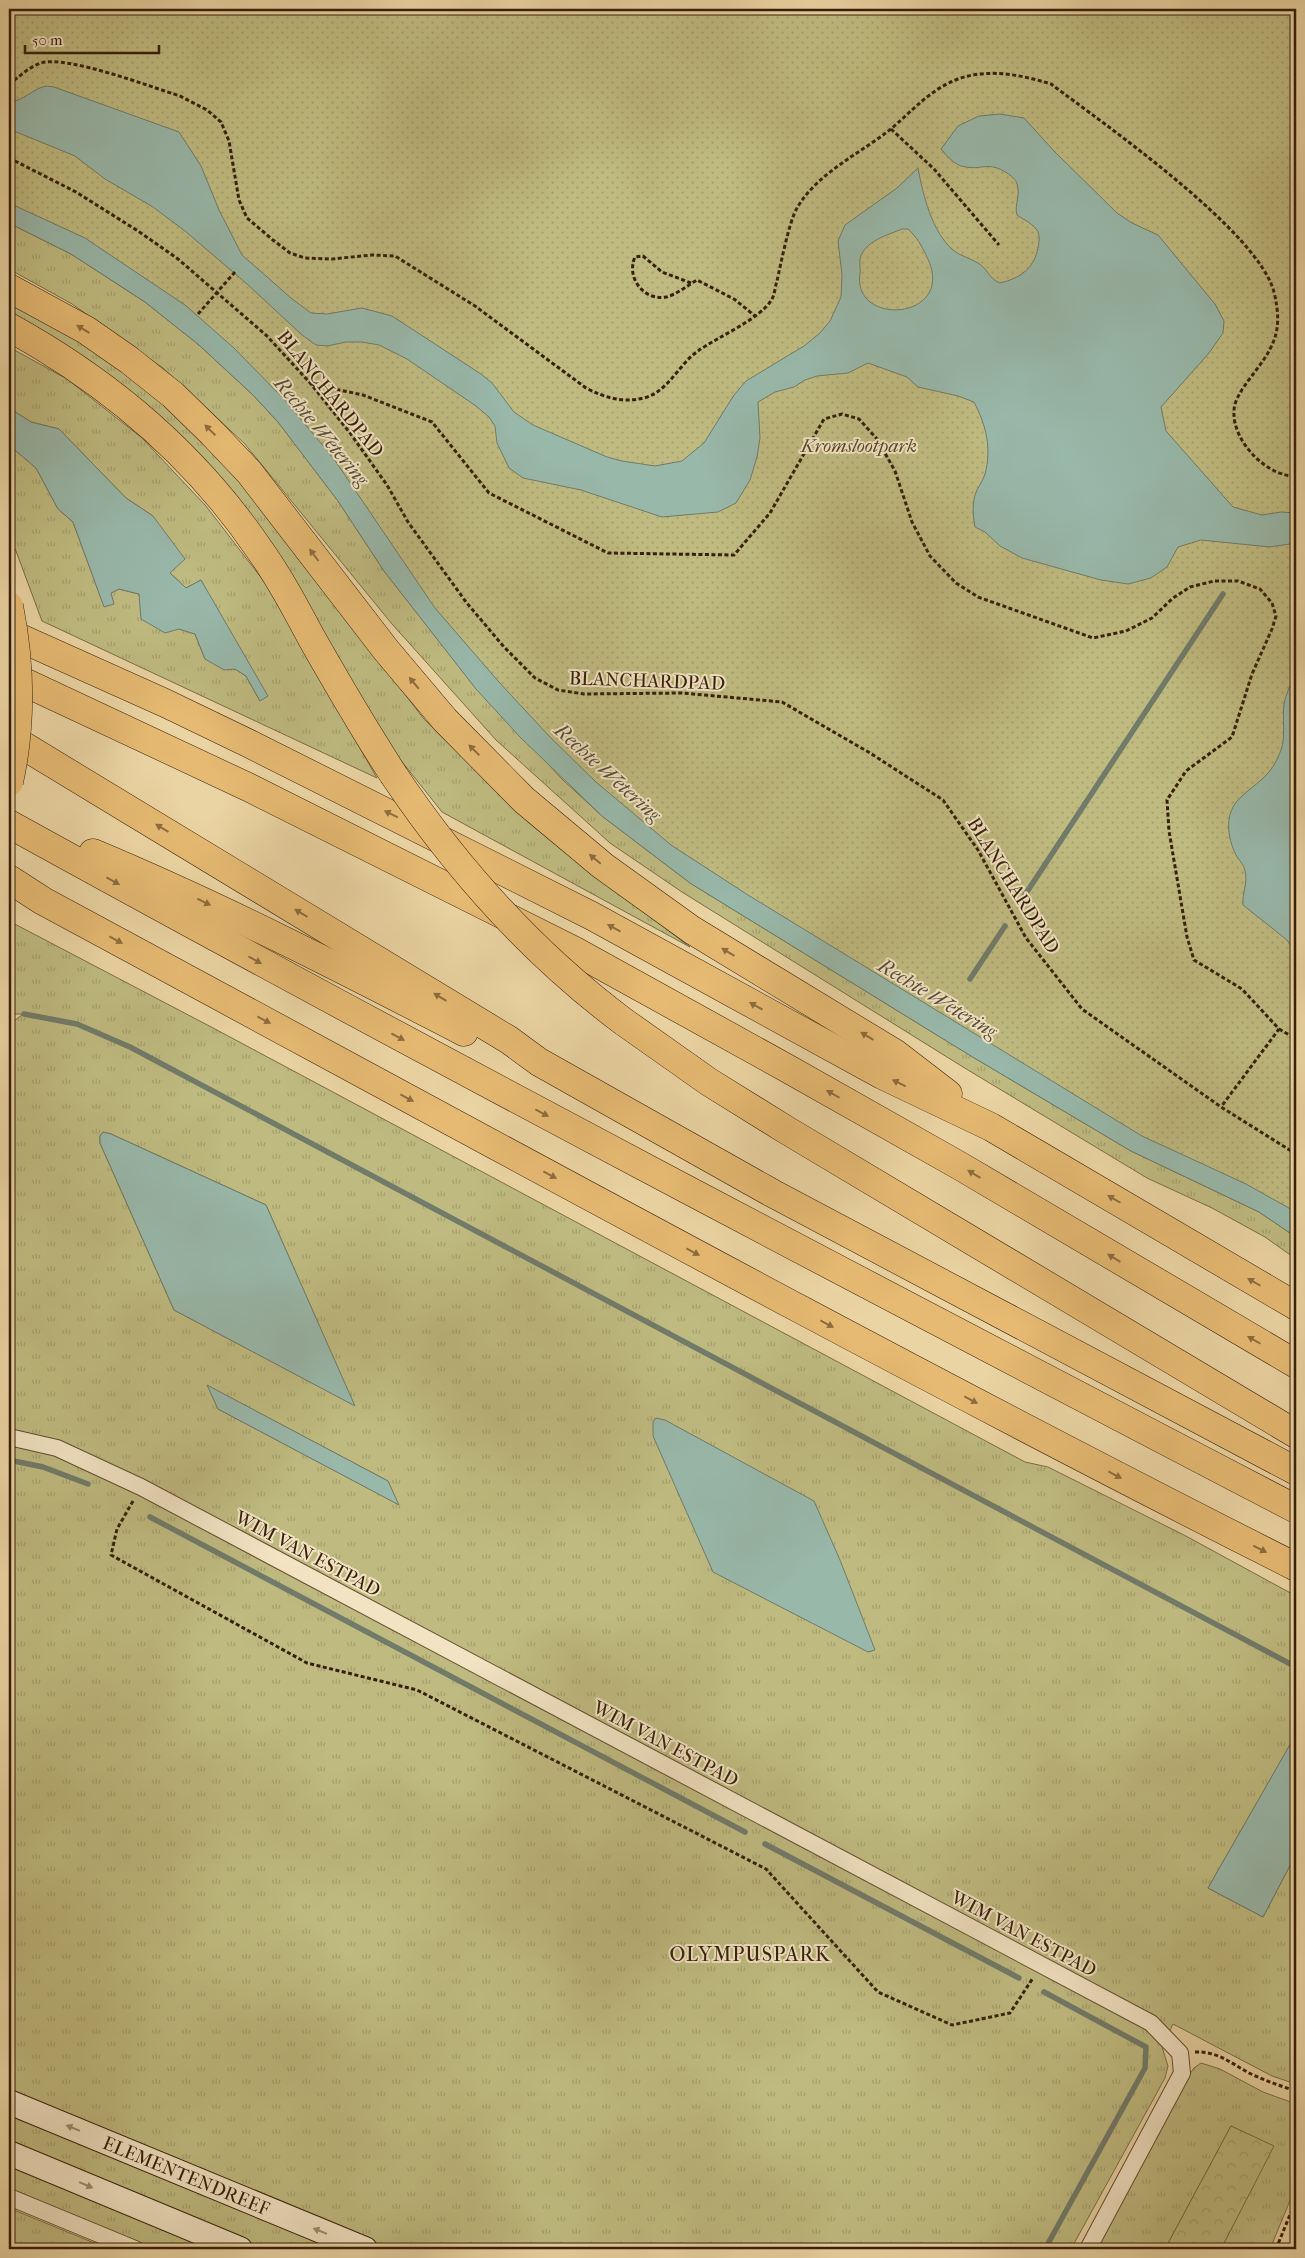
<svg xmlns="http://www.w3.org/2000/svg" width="1305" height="2258" font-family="'IM FELL French Canon',serif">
	<defs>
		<pattern id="grass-tufts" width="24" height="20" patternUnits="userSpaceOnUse" patternTransform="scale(1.25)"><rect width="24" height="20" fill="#bfbb80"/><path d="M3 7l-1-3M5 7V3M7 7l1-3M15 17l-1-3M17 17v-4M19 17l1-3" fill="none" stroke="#a5a06d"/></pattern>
		<pattern id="forest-crowns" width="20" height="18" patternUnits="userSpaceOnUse" patternTransform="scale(1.25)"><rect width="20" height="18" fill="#bfbb80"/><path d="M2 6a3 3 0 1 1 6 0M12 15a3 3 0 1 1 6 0" fill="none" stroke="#a5a06d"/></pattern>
		<pattern id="park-dots" width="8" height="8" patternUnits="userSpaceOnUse" patternTransform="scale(1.25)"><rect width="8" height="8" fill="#bfbb80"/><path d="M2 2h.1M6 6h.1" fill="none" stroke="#a5a06d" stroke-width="1.8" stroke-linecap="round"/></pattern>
	</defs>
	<rect width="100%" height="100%" fill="#ebd4a3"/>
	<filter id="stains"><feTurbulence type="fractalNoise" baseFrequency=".004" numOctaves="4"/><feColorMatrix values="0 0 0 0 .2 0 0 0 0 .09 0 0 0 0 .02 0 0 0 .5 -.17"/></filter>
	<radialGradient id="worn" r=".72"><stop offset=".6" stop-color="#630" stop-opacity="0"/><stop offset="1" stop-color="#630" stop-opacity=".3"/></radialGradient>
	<g fill="url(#grass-tufts)" stroke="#7a6d45" fill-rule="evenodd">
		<path d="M9,223L71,254L145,302L199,345L253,395L278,422L338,501L384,571L471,682L563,780L602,816L690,883L971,1056L1131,1151L1259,1212L1296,1237V1259L1265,1237L1212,1208L1147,1178L963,1067L682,892L610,843L496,740L392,624L244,443L163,368L72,304L9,269Z"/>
		<path d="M9,302L81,340L162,402L237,477L424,719L527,821L562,850L690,947L442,812L395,753L259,534L9,320Z"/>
		<path d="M9,347L67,379L142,438L206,506L266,584L377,778L42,621L16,551L9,539V445L36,468L58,509L73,522L104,606L111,593L119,589L139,594L179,629L195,634L205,659L235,669L246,676L260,701L201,580L186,588L170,573L153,516L126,498L59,429L31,422L9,408Z"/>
		<path d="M9,921L215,1029L1025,1462L1048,1467L1184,1535L1296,1596V1744L1292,1742L1208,1888L1263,1917L1296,1854V2084L1272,2076L1173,2024L1162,2047L1168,2066L1165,2078L1071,2249H388L9,2092V1025L23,1014H9ZM103,1132L111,1134L266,1205L354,1405L174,1310L100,1143V1136ZM208,1386L388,1481L398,1504L218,1409Z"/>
		<path d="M1201,2063L1220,2069L1263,2092L1296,2104V2186L1270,2249H1221L1273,2146L1231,2126L1165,2249H1092L1181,2087L1194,2068Z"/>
		<path d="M9,2112L326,2243L323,2249H264L9,2144Z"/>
		<path d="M9,2163L218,2249H156L9,2188Z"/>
		<path d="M9,2208L109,2249H9Z"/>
	</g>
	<path fill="url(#forest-crowns)" stroke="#7a6d45" d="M1231,2126L1274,2146L1221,2249H1165Z"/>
	<path fill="url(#park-dots)" stroke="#7a6d45" d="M9,9H1296V1222L1023,1079L635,833L506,711L284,412L169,304L9,213Z"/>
	<g fill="#98b8aa" stroke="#717b6a" fill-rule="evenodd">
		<path d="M46,86L54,87L179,132L201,166L219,210L242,255L291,298L311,313L327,314L362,308L392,316L481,374L492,383L514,412L533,425L607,457L622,461L655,466L682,461L704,443L734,395L746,381L804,346L820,333L830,321L841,297L842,275L838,241L845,225L897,188L918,168C923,195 932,232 953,250C960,256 970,258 978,263C988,269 989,279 1000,283C1021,278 1034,268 1038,248C1039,243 1040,237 1038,232C1034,224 1024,220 1017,215C1014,205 1021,195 1017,184C1016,179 1011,176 1007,173C988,161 983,170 966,167C955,166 948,157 941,149L958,126L979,116L1000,114L1024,118L1055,152L1117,213L1132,223L1158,235L1215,304L1224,321L1223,333L1209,353L1161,407L1166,431L1233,507L1262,515L1281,512L1296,513V543L1270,547L1201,540L1178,547L1167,567L1151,578L1128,584L1101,580L1022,558L1000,546L985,532L975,527C973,516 972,506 975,495C977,488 983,481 985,474C992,448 986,425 974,402L958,396L918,387L907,377L868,363L848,373L817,376L805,380L794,387L775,392L758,402L760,438L757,457L750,480L736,503L718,512L662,517L581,490L523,478L509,468L497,443L495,426L489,417L476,406L407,359L379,345L362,342H346L327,346L316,345L302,335L247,284L185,231L153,207L105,179L75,156L9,129V102C24,101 32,89 46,86ZM902,229H908C917,237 921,245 927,257C958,320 852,328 860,274C861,269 859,264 860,259C864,241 888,235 902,229Z"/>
		<path d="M9,203L85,238L185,305L234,348L284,399L334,459L435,608L498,681L549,736L596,782L671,845L748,895L1142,1136L1246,1184L1296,1212V1237L1259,1212L1131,1151L971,1056L690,883L602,816L520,737L476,689L384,571L338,501L278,422L253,395L199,345L145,302L71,254L9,223Z"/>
		<path d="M9,408L31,422L59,429L126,498L153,516L185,559L170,573L186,588L201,580L268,696L260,701L246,676L235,669L224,670L205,659L195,634L179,629L165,633L141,619L139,594L119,589L111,593L114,604L104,607L73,522L58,509L36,468L9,445Z"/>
		<path d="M1296,680V954L1287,940L1243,905C1242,893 1248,883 1245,871C1244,865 1239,860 1236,855C1227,837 1224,813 1240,798C1259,780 1271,777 1281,750C1286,736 1282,719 1284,704C1285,697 1289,689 1291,683Z"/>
		<path d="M103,1132L111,1134L266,1205L355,1406L174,1310L100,1143V1136Z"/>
		<path d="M207,1385L388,1481L399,1505L218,1409Z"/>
		<path d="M656,1418L665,1420L814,1501L840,1560L875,1650L868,1652L713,1572L653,1436V1422Z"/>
		<path d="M1292,1741L1296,1744V1854L1263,1917L1208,1888Z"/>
	</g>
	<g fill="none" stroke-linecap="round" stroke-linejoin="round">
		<g stroke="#717b6a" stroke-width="5.5">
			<path d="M1019,904L1223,594"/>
			<path d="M970,979L1005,926"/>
			<path d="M24,1014L77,1024L130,1047L1296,1667"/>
			<path d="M9,1460L43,1467L88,1484"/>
			<path d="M150,1517L745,1832"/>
			<path d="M765,1844L1019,1978"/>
			<path d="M1044,1992L1146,2047L1145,2068L1045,2249"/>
		</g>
		<g stroke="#634c30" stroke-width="18">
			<g id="street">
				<path d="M9,1437L57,1448L141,1487L1151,2023L1180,2053L1182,2073L1088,2249"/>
				<path d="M9,2197L135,2249"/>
			</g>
		</g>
		<g stroke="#361f0a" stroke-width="26">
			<g id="secondary">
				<path id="s1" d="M9,2102L365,2249"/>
				<path d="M9,2153L240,2249"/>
			</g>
		</g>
		<g stroke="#361f0a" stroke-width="29">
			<g id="highway">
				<path d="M9,288L86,330L129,360L173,395L212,433L249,472L386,650L445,720L524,800L603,866L692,930L896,1054L948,1094"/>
				<path d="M9,327C107,381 195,455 259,549C279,577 295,607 311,637C337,683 364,729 393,774"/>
				<path d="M9,633L165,703L252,745L592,916L882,1075L991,1127L1296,1306"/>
				<path d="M9,675L248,787L575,951L783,1066L960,1166L1296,1364"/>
				<path d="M9,737L509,1040L539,1062L772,1193L1296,1471"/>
				<path d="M9,824C435,1059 865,1284 1296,1509"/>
				<path d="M93,853C220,906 342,969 464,1032"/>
				<path d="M9,879L43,901C459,1125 874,1354 1296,1567"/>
				<path d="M624,1022L709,1082L788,1131L1296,1434"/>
			</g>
		</g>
		<g stroke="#361f0a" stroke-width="3" stroke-dasharray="4 2.5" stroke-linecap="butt">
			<path d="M9,84C19,77 29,67 41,63C67,55 151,87 180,96L207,110L221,122L229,141L239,200L247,218L273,240L290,253L305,258L332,259L372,255L395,256L475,306L586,388C606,398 622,403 644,398C668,392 679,364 698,351C717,337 761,319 772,299C775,294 775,286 777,281C781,263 789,222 797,208C818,172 860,154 892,128C913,110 931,89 958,79C988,68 1022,75 1051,84C1104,124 1258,231 1274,292C1284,334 1273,348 1248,381C1242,389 1234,401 1234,411C1232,441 1267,477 1296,476"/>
			<path d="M891,129L934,169L999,245"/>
			<path d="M9,158L76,192L138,231L178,259L267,336L311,384L350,433L387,485L408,522L466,602L504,647L535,678L558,690L584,694L682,693L782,702L870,753L943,800L978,850L1026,938L1082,1009L1221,1107L1296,1154"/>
			<path d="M691,283L662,272L643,256L635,257C626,277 643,301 666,297C676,295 688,285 697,280L734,299L755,316"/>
			<path d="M198,314L235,272"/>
			<path d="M311,384L363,395L432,422L489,493L608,553L734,555L770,513L824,419L842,414L859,419L877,439L895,471L912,522L930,556L956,583L978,597L1093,638L1126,631L1152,618L1173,598L1190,587L1214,581H1238L1260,589L1272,603L1276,616L1272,629L1252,674L1232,737L1186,771L1167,800L1169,831L1187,937L1194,960L1242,989L1279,1029L1221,1107"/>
			<path d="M1279,1029L1296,1039"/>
			<path d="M133,1501L117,1529L111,1555L307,1663L417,1690L766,1869L878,1992L952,2025L1010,2013L1033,1978"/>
			<path d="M1195,2052C1217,2051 1231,2063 1249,2073C1264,2080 1280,2086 1296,2091"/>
			<path d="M1276,2249L1296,2200"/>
		</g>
		<use href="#street" stroke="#f2e3c3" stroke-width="16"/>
		<use href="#secondary" stroke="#f2e3c3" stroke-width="24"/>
		<use href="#highway" stroke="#e6ba72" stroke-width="28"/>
		<g stroke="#361f0a" stroke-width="29" stroke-linecap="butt">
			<g id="highway-bridge">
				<path d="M9,606C21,666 22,723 9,782"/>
				<path d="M393,774C456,868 533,954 624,1022"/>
			</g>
		</g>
		<use href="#highway-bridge" stroke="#e6ba72" stroke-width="28"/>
	</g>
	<defs><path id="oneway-solid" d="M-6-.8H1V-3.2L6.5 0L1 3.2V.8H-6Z" transform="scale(1.25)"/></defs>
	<g fill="#8e6c3e">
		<use href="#oneway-solid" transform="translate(83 329) rotate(-149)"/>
		<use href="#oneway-solid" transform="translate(210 430) rotate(-135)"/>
		<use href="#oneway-solid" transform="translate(314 555) rotate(-127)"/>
		<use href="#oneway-solid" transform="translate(414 683) rotate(-130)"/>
		<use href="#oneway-solid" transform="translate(474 750) rotate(-135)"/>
		<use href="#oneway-solid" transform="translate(391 814) rotate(-154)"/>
		<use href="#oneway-solid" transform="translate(162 828) rotate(-149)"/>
		<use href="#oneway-solid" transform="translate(595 859) rotate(-140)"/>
		<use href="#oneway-solid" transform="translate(113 881) rotate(29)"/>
		<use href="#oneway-solid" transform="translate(204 902) rotate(26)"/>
		<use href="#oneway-solid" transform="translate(301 913) rotate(-149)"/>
		<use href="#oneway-solid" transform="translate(614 928) rotate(-151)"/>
		<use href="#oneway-solid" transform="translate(116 940) rotate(28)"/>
		<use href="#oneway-solid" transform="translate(728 952) rotate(-149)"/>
		<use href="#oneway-solid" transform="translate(255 960) rotate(29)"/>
		<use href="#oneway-solid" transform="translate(440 997) rotate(-149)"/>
		<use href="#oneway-solid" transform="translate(756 1006) rotate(-151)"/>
		<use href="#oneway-solid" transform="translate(264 1020) rotate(28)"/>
		<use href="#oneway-solid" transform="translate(867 1036) rotate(-149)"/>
		<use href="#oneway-solid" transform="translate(398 1037) rotate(28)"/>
		<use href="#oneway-solid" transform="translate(899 1083) rotate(-154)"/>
		<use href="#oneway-solid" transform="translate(833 1094) rotate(-150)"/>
		<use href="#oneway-solid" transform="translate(407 1098) rotate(28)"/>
		<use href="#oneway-solid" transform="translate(542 1113) rotate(28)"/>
		<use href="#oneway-solid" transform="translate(974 1174) rotate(-149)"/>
		<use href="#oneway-solid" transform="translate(550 1175) rotate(28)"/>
		<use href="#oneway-solid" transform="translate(1114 1199) rotate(-150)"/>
		<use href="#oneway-solid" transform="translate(693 1252) rotate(28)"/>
		<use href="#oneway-solid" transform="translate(1114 1258) rotate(-149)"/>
		<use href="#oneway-solid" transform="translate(1254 1282) rotate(-150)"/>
		<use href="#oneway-solid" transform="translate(827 1324) rotate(28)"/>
		<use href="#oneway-solid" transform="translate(1254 1340) rotate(-150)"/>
		<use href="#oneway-solid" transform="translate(971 1400) rotate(28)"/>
		<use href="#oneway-solid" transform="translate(1115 1475) rotate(28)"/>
		<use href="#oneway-solid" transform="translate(1260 1549) rotate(27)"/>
	</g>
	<g fill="#9d8b70">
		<use href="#oneway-solid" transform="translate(73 2128) rotate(-158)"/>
		<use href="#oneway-solid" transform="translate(86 2185) rotate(23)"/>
		<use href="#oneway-solid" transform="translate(320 2231) rotate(-158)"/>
	</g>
	<g text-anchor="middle" stroke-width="4" stroke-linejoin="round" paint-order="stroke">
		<g font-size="19" fill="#361f0a" stroke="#f2e3c3">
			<text transform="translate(331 393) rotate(51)" y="7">BLANCHARDPAD</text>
			<text transform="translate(647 680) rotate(2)" y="7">BLANCHARDPAD</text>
			<text transform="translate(1014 885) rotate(58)" y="7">BLANCHARDPAD</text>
			<text transform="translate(308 1553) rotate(28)" y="7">WIM VAN ESTPAD</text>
			<text transform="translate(666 1743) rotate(28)" y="7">WIM VAN ESTPAD</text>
			<text transform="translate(1024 1933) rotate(28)" y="7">WIM VAN ESTPAD</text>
			<text dy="7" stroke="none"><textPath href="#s1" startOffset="192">ELEMENTENDREEF</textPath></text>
		</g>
		<g font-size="19" font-style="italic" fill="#584628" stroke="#f2e3c3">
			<text x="859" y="452">Kromslootpark</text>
		</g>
		<g font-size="20" font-style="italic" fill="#534d3a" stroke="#f2e3c3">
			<text transform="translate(322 431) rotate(50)" y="7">Rechte Wetering</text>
			<text transform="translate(608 772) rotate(42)" y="7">Rechte Wetering</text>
			<text transform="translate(938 998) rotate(31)" y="7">Rechte Wetering</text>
		</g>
		<g font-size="20" letter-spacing="1" fill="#361f0a" stroke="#f2e3c3">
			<text x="750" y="1961">OLYMPUSPARK</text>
		</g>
	</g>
	<rect width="1305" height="2258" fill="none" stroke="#ebd4a3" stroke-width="30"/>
	<rect x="10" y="10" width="1285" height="2238" fill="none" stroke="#361f0a" stroke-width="2.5"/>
	<rect x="15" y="15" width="1275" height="2228" fill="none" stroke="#361f0a"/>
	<path d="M25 45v8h134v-8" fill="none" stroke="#361f0a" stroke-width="2.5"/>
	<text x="32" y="45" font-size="15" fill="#361f0a" stroke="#f2e3c3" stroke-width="4" paint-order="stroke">50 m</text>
	<rect width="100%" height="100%" filter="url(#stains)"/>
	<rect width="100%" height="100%" fill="url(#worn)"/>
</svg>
